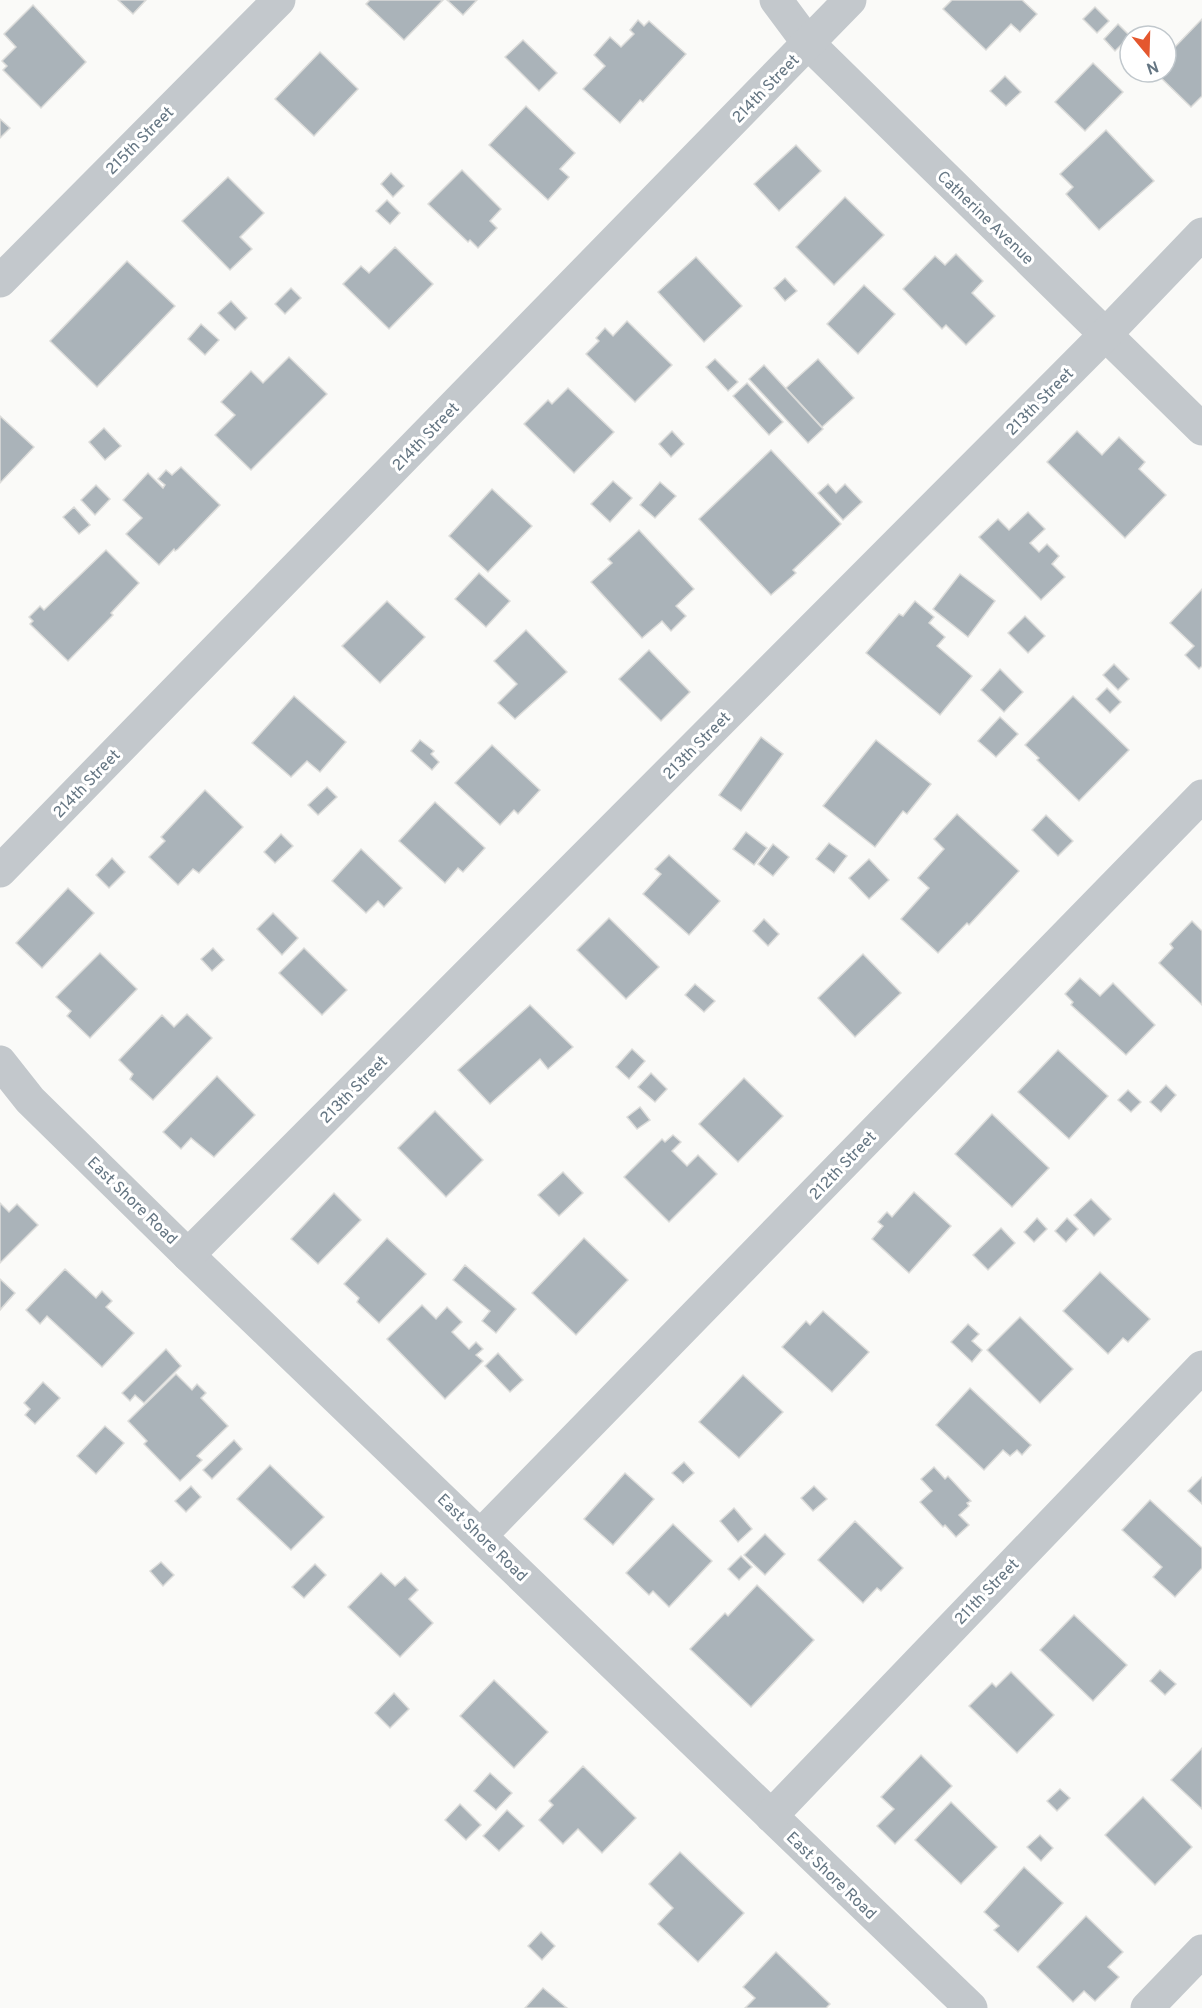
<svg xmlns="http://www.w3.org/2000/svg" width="1202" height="2008" font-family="Overpass,sans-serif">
	<rect width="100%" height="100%" fill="#fafaf8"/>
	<g fill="#aab3b9" stroke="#dcdcda" stroke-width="1.5">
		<path d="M118,0H146L133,14Z"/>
		<path d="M370,0H443L404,40L366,4Z"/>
		<path d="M447,0H477L463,15Z"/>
		<path d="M952,0H1022L1037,14L1020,32L1011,24L986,50L943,9Z"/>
		<path d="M33,5L86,62L41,108L3,70L7,66L2,61L16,47L4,34Z"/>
		<path d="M1095,7L1109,21L1097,33L1083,19Z"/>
		<path d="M1202,19V96L1191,107L1155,72H1166V43L1173,49Z"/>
		<path d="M638,20L644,26L649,21L686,54L643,102L640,100L620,123L583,89L605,66L594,55L610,37L621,47L634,34L630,30Z"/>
		<path d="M1118,24L1130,36L1115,51L1104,39Z"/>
		<path d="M523,40L557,73L539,91L505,57Z"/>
		<path d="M320,52L358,89L314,136L275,99Z"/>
		<path d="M1093,63L1123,92L1085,131L1055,102Z"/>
		<path d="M1005,76L1021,92L1006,106L990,91Z"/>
		<path d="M526,106L575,153L560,169L569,177L548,200L489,145Z"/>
		<path d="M0,119L10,128L0,138Z"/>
		<path d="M1106,130L1154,181L1099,230L1066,194L1073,187L1060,174Z"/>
		<path d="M796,145L821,171L779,211L754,184Z"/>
		<path d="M462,170L501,209L490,221L497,228L478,248L470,240L468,242L428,204Z"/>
		<path d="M391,173L404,186L393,197L381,184Z"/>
		<path d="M228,177L264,213L240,237L252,249L230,270L182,221Z"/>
		<path d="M845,197L884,235L834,285L796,247Z"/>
		<path d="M387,200L400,213L390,224L376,211Z"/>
		<path d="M395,247L433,284L389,329L343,284L361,266L369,273Z"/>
		<path d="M956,254L983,281L972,293L995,316L966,345L946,325L942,329L903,289L935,256L945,265Z"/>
		<path d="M696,257L742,306L704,342L658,292Z"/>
		<path d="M127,261L175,306L97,387L50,341Z"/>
		<path d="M785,278L797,291L785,301L774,288Z"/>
		<path d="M864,285L895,314L858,354L827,324Z"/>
		<path d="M291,288L301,298L285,314L275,304Z"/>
		<path d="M231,301L247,318L235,330L218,313Z"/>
		<path d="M627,321L672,365L635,402L586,354L599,341L596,338L605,328L613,336Z"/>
		<path d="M201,324L219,340L205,355L188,339Z"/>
		<path d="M289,357L327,394L251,470L215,435L235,415L221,402L251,371L263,383Z"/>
		<path d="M715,359L738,382L728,391L706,367Z"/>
		<path d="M818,359L854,398L822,427L786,388Z"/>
		<path d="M764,365L823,429L808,443L749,379Z"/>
		<path d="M747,383L783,422L769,435L733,396Z"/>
		<path d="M568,388L614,432L574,473L524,424L548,400L552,404Z"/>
		<path d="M0,416L34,447L0,483Z"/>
		<path d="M104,428L121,446L105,460L89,442Z"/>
		<path d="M672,431L684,444L671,457L659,444Z"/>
		<path d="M1077,431L1102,455L1119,437L1145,462L1139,469L1166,495L1125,538L1047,462Z"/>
		<path d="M771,450L841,524L793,570L796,573L771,595L699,519Z"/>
		<path d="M181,467L220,505L178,549L175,551L174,549L159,565L126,534L142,518L123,500L148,473L163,488L165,485L158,479L166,470L172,475Z"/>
		<path d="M613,481L632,498L610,522L591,504Z"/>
		<path d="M660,482L676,496L655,518L640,505Z"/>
		<path d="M828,484L836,493L845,484L862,502L843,520L818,493Z"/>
		<path d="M96,485L110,499L95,515L81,500Z"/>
		<path d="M492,489L532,526L488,572L449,536Z"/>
		<path d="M74,507L90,525L79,534L63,517Z"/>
		<path d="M1028,512L1045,529L1030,543L1039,552L1047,544L1059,556L1052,564L1065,577L1041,600L979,537L998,519L1009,530Z"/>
		<path d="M639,530L694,589L676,606L686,616L671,631L662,621L642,638L591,582L612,563L608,559Z"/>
		<path d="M106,550L139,583L111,613L113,615L68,661L30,624L33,621L29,617L40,606L44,610Z"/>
		<path d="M479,573L510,601L486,627L455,599Z"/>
		<path d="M960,574L995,601L968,637L933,609Z"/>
		<path d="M1202,589V666L1199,669L1185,655L1194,646L1170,623Z"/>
		<path d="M387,601L425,637L380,683L342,646Z"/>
		<path d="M915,601L934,617L929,623L945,637L937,646L972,676L940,715L866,653L899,614L903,616Z"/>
		<path d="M1025,616L1045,636L1028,653L1008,633Z"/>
		<path d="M526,630L567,672L515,719L498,703L517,684L494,661Z"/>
		<path d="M649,650L690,692L661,721L619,679Z"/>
		<path d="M1114,664L1129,679L1118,690L1103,675Z"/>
		<path d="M1000,669L1023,692L1004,712L981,690Z"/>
		<path d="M1107,688L1121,702L1110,713L1096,699Z"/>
		<path d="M294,696L346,742L320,772L307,761L291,777L252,743Z"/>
		<path d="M1073,696L1129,750L1079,801L1037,760L1039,758L1025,745Z"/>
		<path d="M1000,717L1018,734L996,757L978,741Z"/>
		<path d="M761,737L783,754L741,811L719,795Z"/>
		<path d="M420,740L434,751L431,754L439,762L432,770L411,751Z"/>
		<path d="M876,740L931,784L907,814L903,811L875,847L823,806Z"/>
		<path d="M492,745L540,790L518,814L514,810L500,825L455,783Z"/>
		<path d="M327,787L337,797L318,815L308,805Z"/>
		<path d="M205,790L243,827L199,873L193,869L178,885L149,857L165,841L161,837Z"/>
		<path d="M435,802L485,848L463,872L458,868L445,883L399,841Z"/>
		<path d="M957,814L1019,871L969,925L967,923L938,953L901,919L929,888L918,878L944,849L934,839Z"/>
		<path d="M1046,815L1073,841L1058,856L1032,830Z"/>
		<path d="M746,832L767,848L754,865L733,849Z"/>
		<path d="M281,834L293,846L275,863L264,852Z"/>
		<path d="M829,843L847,856L834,873L816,859Z"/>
		<path d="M773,844L789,857L773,876L758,864Z"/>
		<path d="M361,849L402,888L384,907L378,901L366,913L332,881Z"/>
		<path d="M669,855L720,901L689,935L643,894L661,874L655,869Z"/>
		<path d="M112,858L125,872L109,888L96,875Z"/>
		<path d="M869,859L889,880L869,899L849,878Z"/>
		<path d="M68,888L94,913L42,968L16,943Z"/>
		<path d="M273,913L298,938L282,955L257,929Z"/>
		<path d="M609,918L659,967L626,999L577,950Z"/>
		<path d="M764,919L779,934L768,946L753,931Z"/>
		<path d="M1192,921L1202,931V1005L1159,963L1173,948L1170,944Z"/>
		<path d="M213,948L224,960L212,971L201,959Z"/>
		<path d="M304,948L347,990L322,1015L279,973Z"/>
		<path d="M100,953L137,989L90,1038L67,1016L71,1011L56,997Z"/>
		<path d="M863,954L901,993L855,1037L818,998Z"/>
		<path d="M1080,978L1100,996L1113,983L1155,1025L1126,1055L1071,1005L1073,1002L1065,994Z"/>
		<path d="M695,984L715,1001L704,1012L685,995Z"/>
		<path d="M530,1005L573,1047L548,1069L540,1059L490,1104L458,1070Z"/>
		<path d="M187,1014L212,1038L153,1100L130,1079L133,1074L119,1060L162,1015L174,1027Z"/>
		<path d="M632,1049L645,1061L629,1079L616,1067Z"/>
		<path d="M1058,1050L1108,1096L1069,1139L1018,1092Z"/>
		<path d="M651,1073L667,1089L655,1102L638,1087Z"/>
		<path d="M217,1076L255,1115L214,1157L191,1138L181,1149L163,1132Z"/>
		<path d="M744,1078L783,1116L738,1162L699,1124Z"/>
		<path d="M1166,1085L1176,1095L1161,1112L1150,1102Z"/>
		<path d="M1128,1090L1141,1102L1131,1112L1118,1100Z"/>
		<path d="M640,1107L650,1120L637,1129L627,1117Z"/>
		<path d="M435,1111L483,1160L446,1197L398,1148Z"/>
		<path d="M992,1114L1049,1168L1012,1207L955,1154Z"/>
		<path d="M673,1135L681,1142L672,1151L687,1166L698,1155L717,1174L669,1222L624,1177L662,1139L665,1142Z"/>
		<path d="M563,1172L583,1193L559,1216L538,1195Z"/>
		<path d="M914,1192L951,1226L909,1273L872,1239L883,1226L878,1222L885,1214L887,1212L892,1217Z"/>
		<path d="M334,1193L361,1220L318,1264L291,1239Z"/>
		<path d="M1091,1199L1111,1219L1094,1236L1074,1215Z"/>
		<path d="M0,1203L9,1212L17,1204L38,1225L0,1263Z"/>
		<path d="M1037,1218L1047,1229L1034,1242L1024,1232Z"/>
		<path d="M1067,1218L1078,1229L1066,1242L1055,1231Z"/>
		<path d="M1001,1228L1015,1243L988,1270L973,1255Z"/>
		<path d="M387,1238L426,1274L379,1323L357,1302L359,1298L344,1284Z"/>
		<path d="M584,1238L628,1280L576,1335L532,1293Z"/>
		<path d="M465,1265L516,1309L496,1333L482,1321L490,1311L453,1280Z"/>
		<path d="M65,1269L96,1298L102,1291L112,1301L106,1307L134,1333L102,1367L47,1316L40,1324L26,1310Z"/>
		<path d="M1100,1272L1150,1319L1128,1342L1123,1338L1108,1354L1063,1311Z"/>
		<path d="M0,1279L15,1293L0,1310Z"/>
		<path d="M422,1305L436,1319L447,1307L462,1322L452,1332L469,1349L476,1342L483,1349L476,1355L483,1361L445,1399L387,1339Z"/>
		<path d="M823,1311L869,1352L832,1392L782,1347L806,1321L810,1325Z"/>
		<path d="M1020,1317L1073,1369L1040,1403L987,1350Z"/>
		<path d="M968,1324L979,1334L972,1341L982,1350L972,1362L951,1342Z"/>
		<path d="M166,1349L181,1366L144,1403L135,1395L130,1401L122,1393Z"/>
		<path d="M498,1353L523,1380L510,1392L485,1366Z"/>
		<path d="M176,1374L192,1390L197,1384L206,1393L201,1398L228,1426L197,1456L202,1460L180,1481L144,1444L147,1441L128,1421Z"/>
		<path d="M743,1375L783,1412L739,1458L699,1422Z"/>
		<path d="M43,1382L60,1398L35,1424L25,1415L30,1409L24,1403Z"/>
		<path d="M970,1388L1031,1445L1022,1455L1017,1450L1010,1456L1003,1450L984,1470L936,1425Z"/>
		<path d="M105,1426L124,1443L96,1474L77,1456Z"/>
		<path d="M234,1440L242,1449L212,1479L203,1470Z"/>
		<path d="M684,1462L694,1473L683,1483L672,1473Z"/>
		<path d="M270,1465L324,1517L291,1550L237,1499Z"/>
		<path d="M934,1467L945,1479L948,1476L971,1501L967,1503L969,1506L959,1515L969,1525L956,1537L945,1525L943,1527L920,1502L932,1491L921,1479Z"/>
		<path d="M625,1473L654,1499L613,1545L584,1519Z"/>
		<path d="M1202,1477V1504L1188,1491Z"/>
		<path d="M191,1486L201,1497L186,1512L175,1501Z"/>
		<path d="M814,1486L827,1499L813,1511L801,1498Z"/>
		<path d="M1150,1500L1202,1548V1568L1175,1597L1153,1577L1162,1567L1122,1530Z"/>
		<path d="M734,1508L752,1529L738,1542L720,1521Z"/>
		<path d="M855,1521L903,1568L881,1591L877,1588L863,1603L818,1560Z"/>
		<path d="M673,1524L712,1561L669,1607L653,1591L649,1595L626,1573Z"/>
		<path d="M765,1534L785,1554L765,1575L744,1555Z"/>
		<path d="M741,1556L752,1567L739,1580L728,1569Z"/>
		<path d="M161,1562L174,1575L163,1586L150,1571Z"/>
		<path d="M315,1564L326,1575L304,1598L292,1587Z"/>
		<path d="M381,1573L395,1586L405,1577L418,1590L409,1599L433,1623L400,1657L348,1607Z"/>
		<path d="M757,1585L814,1640L751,1707L690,1649L725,1613L728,1616Z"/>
		<path d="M1074,1615L1127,1665L1093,1701L1040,1650Z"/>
		<path d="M1160,1670L1176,1684L1165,1695L1150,1681Z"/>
		<path d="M1011,1672L1054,1715L1017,1753L969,1706L992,1683L996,1687Z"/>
		<path d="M494,1680L548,1732L514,1768L460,1716Z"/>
		<path d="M394,1693L409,1709L390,1728L375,1713Z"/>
		<path d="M1202,1748V1809L1171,1780Z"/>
		<path d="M921,1755L952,1786L895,1844L877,1826L894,1809L881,1797Z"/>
		<path d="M583,1766L636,1818L602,1853L578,1829L563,1844L539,1820L553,1805L549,1801Z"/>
		<path d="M490,1773L512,1793L496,1810L474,1791Z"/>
		<path d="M1060,1789L1070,1798L1057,1811L1047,1801Z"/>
		<path d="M1143,1797L1192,1847L1155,1885L1105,1835Z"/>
		<path d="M951,1802L997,1847L961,1884L915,1840Z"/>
		<path d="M460,1804L481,1825L466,1840L445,1820Z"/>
		<path d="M507,1810L524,1826L499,1851L483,1836Z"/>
		<path d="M1040,1835L1053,1848L1041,1861L1027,1847Z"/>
		<path d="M680,1852L744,1913L698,1962L658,1924L673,1908L649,1884Z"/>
		<path d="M1024,1867L1063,1903L1018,1952L994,1930L999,1926L984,1912Z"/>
		<path d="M1086,1916L1123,1952L1108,1967L1119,1977L1095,2001L1084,1991L1073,2002L1037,1967Z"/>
		<path d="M541,1932L555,1946L542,1960L528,1946Z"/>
		<path d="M776,1952L830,2004L826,2008H745L755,1998L743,1987Z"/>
		<path d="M543,1988L567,2008H525Z"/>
	</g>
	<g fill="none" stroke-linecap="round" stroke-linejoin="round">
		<g stroke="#c3c8cc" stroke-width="33">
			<path d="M776,0L808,43L1202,429"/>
			<path d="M0,281L279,0"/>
			<path d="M0,871L850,0"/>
			<path d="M0,1062L30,1100L188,1255L971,2008"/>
			<path d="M188,1255L1105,335L1202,234"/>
			<path d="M481,1535L1202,796"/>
			<path d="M771,1816L1202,1367"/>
			<path d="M1147,2008L1202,1951"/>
		</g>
	</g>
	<g text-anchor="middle" stroke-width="6" stroke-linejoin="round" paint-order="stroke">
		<g font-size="16" fill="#657683" stroke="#fff">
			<text transform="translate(765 88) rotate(-46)" y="6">214th Street</text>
			<text transform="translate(139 140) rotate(-45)" y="6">215th Street</text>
			<text transform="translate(986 217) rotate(44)" y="6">Catherine Avenue</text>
			<text transform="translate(1039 401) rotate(-45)" y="6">213th Street</text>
			<text transform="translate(425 436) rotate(-46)" y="6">214th Street</text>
			<text transform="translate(696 745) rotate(-45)" y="6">213th Street</text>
			<text transform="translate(86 783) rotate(-46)" y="6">214th Street</text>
			<text transform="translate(353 1089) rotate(-45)" y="6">213th Street</text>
			<text transform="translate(842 1165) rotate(-46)" y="6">212th Street</text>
			<text transform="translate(133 1200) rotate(44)" y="6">East Shore Road</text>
			<text transform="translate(483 1537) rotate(44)" y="6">East Shore Road</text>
			<text transform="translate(986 1591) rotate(-46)" y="6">211th Street</text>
			<text transform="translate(832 1875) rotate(44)" y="6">East Shore Road</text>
		</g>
	</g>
	<g transform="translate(1148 54) rotate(161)"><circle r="28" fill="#ffffff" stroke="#c1c8cd" stroke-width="1.5"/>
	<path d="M0-4.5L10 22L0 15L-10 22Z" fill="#e4572e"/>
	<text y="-9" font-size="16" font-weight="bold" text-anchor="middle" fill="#657683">N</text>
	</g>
</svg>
